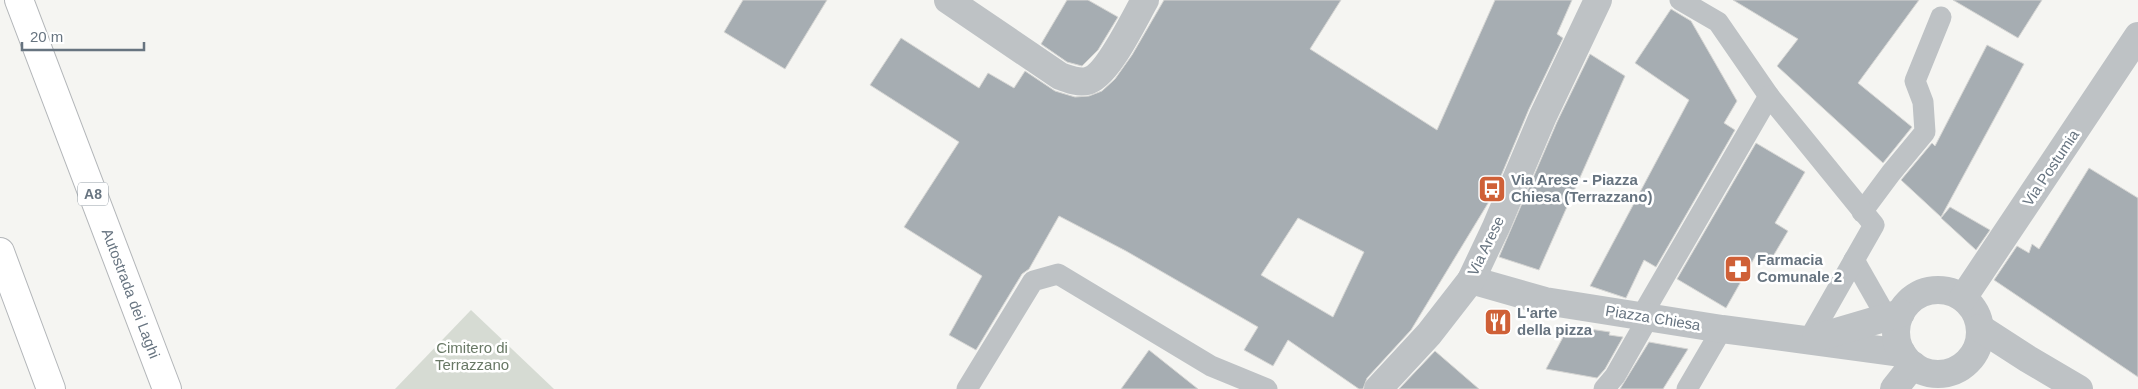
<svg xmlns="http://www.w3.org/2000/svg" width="2138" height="389" font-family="Helvetica,sans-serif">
	<rect width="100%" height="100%" fill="#f5f5f2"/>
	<path fill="#d6dbd3" d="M471,310L554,389H395Z"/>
	<g fill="#a6adb2" stroke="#d6d6d4" fill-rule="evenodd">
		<path d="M743,0H827L785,69L724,32Z"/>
		<path d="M1067,0H1088L1118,17L1098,50L1082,66L1067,62L1041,44Z"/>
		<path d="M1164,0H1341L1310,49L1437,130L1495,0H1572L1557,34L1563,38L1529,109L1493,195L1411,330L1367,378L1363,389H1359L1288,340L1273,366L1244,350L1258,327L1126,251L1059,216L1029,269L1022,274L976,350L949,335L982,276L904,227L959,142L870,85L901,38L979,88L988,73L1014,88L1025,71L1055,91L1075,97L1089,96L1102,91L1115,79L1132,55ZM1298,218L1364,252L1333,317L1261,275Z"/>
		<path d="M1733,0H1919L1858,83L1912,127L1883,163L1777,66L1798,39Z"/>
		<path d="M1953,0H2042L2018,38Z"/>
		<path d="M1671,9L1691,21L1737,101L1724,123L1735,130L1656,267L1644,260L1626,298L1590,286L1689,100L1635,63Z"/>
		<path d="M1987,45L2024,64L1941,217L1901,180L1932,143L1935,146Z"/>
		<path d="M1590,54L1625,76L1539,270L1499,257L1557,122Z"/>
		<path d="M1756,143L1805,172L1775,223L1788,231L1769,263L1756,255L1726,308L1677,279Z"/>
		<path d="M2089,168L2138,198V377L1994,280L2017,246L2029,253L2032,244L2039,249Z"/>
		<path d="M1950,207L1990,230L1976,250L1941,218Z"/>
		<path d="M1569,326L1610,332L1609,335L1623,337L1605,369L1597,378L1546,369Z"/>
		<path d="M1649,342L1688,349L1663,389H1620Z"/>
		<path d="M1149,350L1198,389H1121Z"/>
		<path d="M1435,351L1479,389H1399Z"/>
	</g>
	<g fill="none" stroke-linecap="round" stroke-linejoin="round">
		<g stroke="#b3b6b9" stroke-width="30">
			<g id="motorway">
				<path id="s1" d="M19,0L167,389"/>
				<path d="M0,252L51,389"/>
			</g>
		</g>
		<g stroke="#bec2c5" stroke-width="21">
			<path d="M1680,0L1718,22L1769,96"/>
			<path d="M1862,212L1891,173L1925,132L1923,102L1915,81L1941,17"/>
			<path d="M1854,260L1887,318"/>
			<path d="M1641,317L1769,96L1874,225L1808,341"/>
			<path d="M967,389L1033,281L1058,274L1211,366L1267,389"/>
			<path d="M1604,389L1615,376L1648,318"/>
			<path d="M1687,389L1722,329"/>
		</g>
		<path stroke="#bec2c5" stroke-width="28" d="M1894,389L1913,365"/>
		<g stroke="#bec2c5" stroke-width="28">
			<path d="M948,0L1060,76C1069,79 1077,83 1087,81C1107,77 1134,19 1145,0"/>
			<path d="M1471,280L1545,301L1722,329L1902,353"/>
			<circle cx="1938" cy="332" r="42"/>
			<path d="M1963,298L2138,36"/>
			<path d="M1980,328L2028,359L2079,389"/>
			<path d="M1816,338L1901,313"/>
			<path d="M1378,389L1429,334L1471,280L1496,227L1543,116L1598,0"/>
		</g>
		<use href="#motorway" stroke="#fff" stroke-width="28"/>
	</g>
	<defs>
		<g id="bus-square" transform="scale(1.4375)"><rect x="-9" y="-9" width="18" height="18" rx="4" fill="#cf6037" stroke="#fff"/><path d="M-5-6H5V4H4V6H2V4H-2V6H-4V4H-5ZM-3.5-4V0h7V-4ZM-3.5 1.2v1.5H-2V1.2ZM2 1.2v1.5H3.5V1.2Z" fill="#fff"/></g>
		<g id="pharmacy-square" transform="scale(1.4375)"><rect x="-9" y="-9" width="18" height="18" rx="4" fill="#cf6037" stroke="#fff"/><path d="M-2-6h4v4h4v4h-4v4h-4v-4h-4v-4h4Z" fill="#fff"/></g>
		<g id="restaurant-square" transform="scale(1.4375)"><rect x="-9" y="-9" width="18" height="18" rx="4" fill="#cf6037" stroke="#fff"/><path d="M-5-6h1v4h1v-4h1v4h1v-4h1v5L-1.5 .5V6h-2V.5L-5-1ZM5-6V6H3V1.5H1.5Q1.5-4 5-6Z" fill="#fff"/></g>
	</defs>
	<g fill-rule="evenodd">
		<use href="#bus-square" x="1492" y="189"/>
		<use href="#pharmacy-square" x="1738" y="269"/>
		<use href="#restaurant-square" x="1498" y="322"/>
	</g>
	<g text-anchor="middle" stroke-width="5" stroke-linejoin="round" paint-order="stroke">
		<rect fill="#fff" stroke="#959ea6" stroke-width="1" x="78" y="182.5" width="30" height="23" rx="4"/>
		<g font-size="14" font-weight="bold" fill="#677480">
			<text x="93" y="199">A8</text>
		</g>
		<g font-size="15" fill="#677480" stroke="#fff">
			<text transform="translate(2051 168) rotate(-56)" y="5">Via Postumia</text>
			<text transform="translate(1486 246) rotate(-64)" y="5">Via Arese</text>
			<text dy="5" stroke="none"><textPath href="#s1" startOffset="314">Autostrada dei Laghi</textPath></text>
			<text transform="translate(1653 318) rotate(9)" y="5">Piazza Chiesa</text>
		</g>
		<g font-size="15" font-weight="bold" fill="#677480" stroke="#fff" text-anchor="start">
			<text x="1511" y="185">Via Arese - Piazza<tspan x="1511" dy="17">Chiesa (Terrazzano)</tspan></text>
			<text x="1757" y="265">Farmacia<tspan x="1757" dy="17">Comunale 2</tspan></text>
			<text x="1517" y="318">L'arte<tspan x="1517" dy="17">della pizza</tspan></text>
		</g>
		<g font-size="15" fill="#687865" stroke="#fff">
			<text x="472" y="353">Cimitero di<tspan x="472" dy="17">Terrazzano</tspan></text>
		</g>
	</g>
	<path d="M22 42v8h122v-8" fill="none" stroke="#677480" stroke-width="2.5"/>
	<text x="30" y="42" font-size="15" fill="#677480" stroke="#ffffff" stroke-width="4" paint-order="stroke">20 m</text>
</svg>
